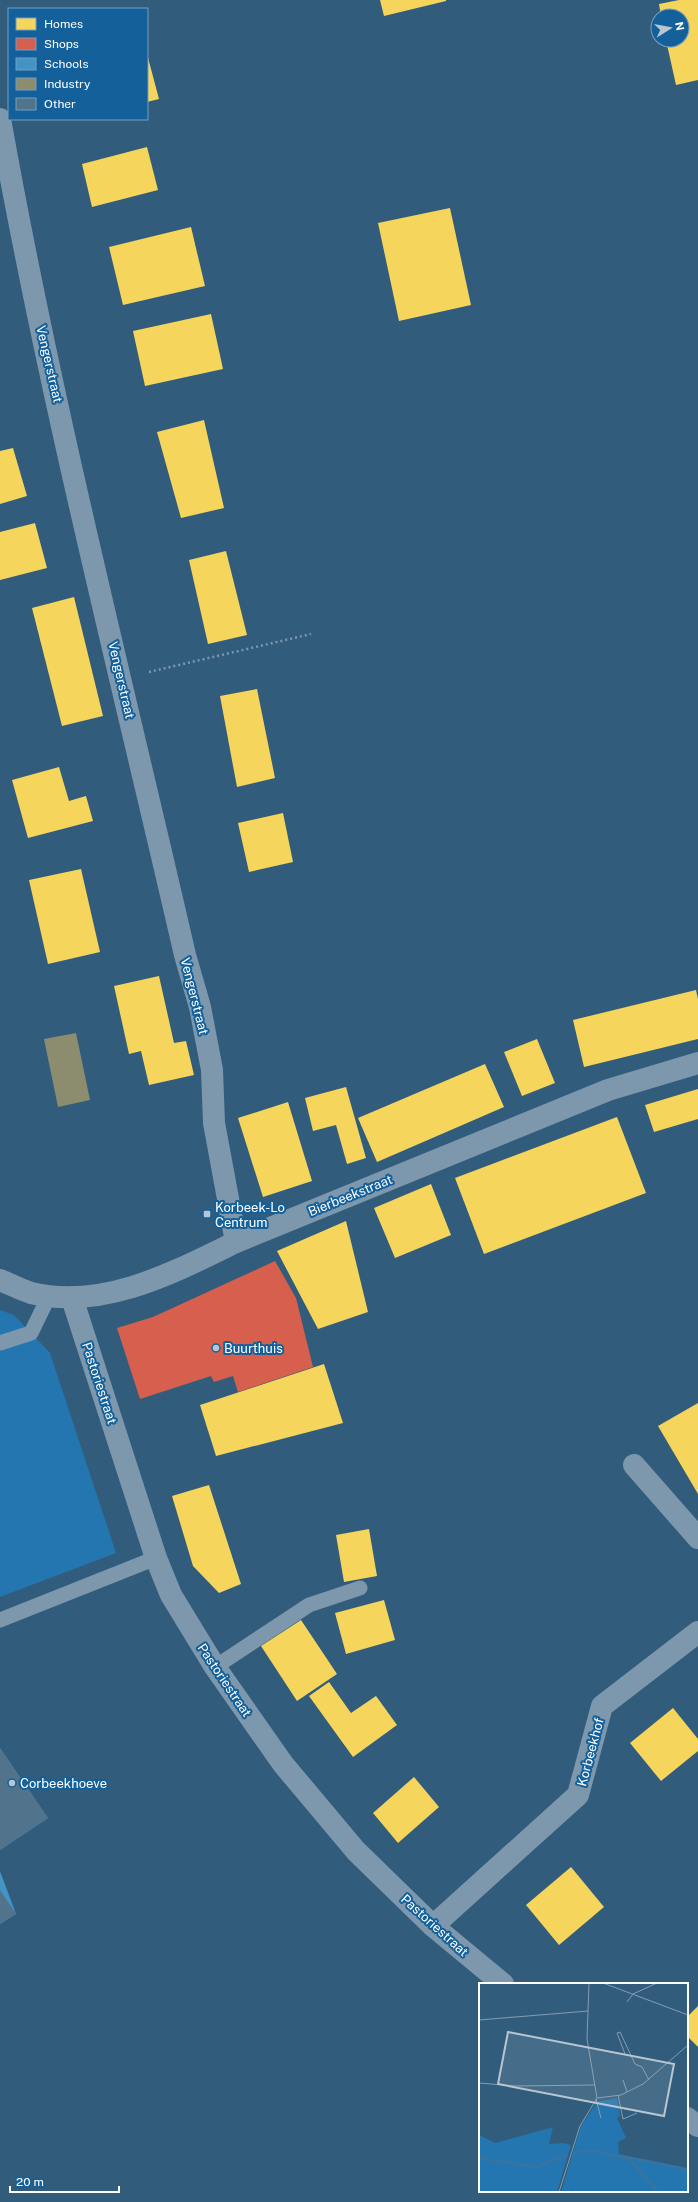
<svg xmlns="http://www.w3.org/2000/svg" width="698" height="2202" font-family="'Public Sans',sans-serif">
	<rect width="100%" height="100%" fill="#325c7c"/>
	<path fill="#2476b0" d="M0,1310L14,1315L50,1353L116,1553L0,1597Z"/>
	<g fill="#f6d55c">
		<path d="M380,0H446V1L384,16Z"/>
		<path d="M679,0H698V80L676,85L666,40H682V16H661L659,4Z"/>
		<path d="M147,54L159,99L147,102Z"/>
		<path d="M147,147L158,190L92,207L82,164Z"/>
		<path d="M450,208L471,305L399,321L378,223Z"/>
		<path d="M191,227L205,286L123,305L109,247Z"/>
		<path d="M211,314L223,369L145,386L133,331Z"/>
		<path d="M204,420L224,508L181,518L157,432Z"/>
		<path d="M13,448L27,496L0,504V451Z"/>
		<path d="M35,523L47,568L0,580V532Z"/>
		<path d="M226,551L247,635L208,644L189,560Z"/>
		<path d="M74,597L103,716L62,726L32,608Z"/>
		<path d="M257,689L275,778L237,787L220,696Z"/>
		<path d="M59,767L69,801L86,796L93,821L28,838L12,780Z"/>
		<path d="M283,813L293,862L249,872L238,823Z"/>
		<path d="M81,869L100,952L48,964L29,880Z"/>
		<path d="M159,976L174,1043L186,1041L194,1075L149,1085L141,1051L129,1054L114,986Z"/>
		<path d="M696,990L698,999V1039L584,1067L573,1020Z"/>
		<path d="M537,1039L555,1083L522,1096L504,1052Z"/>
		<path d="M485,1064L504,1107L377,1162L358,1118Z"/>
		<path d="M346,1087L366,1158L347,1164L336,1125L313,1131L305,1098Z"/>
		<path d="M698,1089V1119L654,1132L645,1105Z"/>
		<path d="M288,1102L312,1181L263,1197L238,1118Z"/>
		<path d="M617,1117L646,1193L484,1254L455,1178Z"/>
		<path d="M431,1184L451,1235L395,1258L374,1208Z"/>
		<path d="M346,1221L368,1312L318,1329L277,1251Z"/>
		<path d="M324,1364L343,1423L216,1456L200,1405Z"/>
		<path d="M698,1403V1494L658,1426Z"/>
		<path d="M209,1485L241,1584L219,1593L193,1566L172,1496Z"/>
		<path d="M369,1529L377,1576L344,1582L336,1535Z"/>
		<path d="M384,1600L395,1640L346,1654L335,1613Z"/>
		<path d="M301,1620L337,1674L297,1701L261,1646Z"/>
		<path d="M329,1682L351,1713L376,1696L397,1725L353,1757L309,1696Z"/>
		<path d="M673,1708L698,1739V1751L661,1781L630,1743Z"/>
		<path d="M414,1777L439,1807L398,1843L373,1813Z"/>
		<path d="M571,1867L604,1907L559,1945L526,1905Z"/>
		<path d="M698,2006V2047L687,2036V2017Z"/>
	</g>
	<path fill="#d6604d" d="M275,1261L296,1298L313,1367L238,1392L233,1376L214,1382L211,1376L140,1399L117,1328L153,1317Z"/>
	<g fill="#4393c3">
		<path d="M0,1748L48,1818L0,1850Z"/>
		<path d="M0,1871L16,1914L0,1924Z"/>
	</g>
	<path fill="#8c8c6e" d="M76,1033L90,1100L58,1107L44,1039Z"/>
	<g fill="#51738c">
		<path d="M0,1748L48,1818L0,1850Z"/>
		<path d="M0,1890L16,1914L0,1924Z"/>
	</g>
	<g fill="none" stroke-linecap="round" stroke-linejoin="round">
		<path stroke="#7d98ad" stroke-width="2.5" stroke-dasharray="2 3" stroke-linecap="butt" d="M149,672L311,634"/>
		<g stroke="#7d98ad" stroke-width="15">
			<path d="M0,1343L31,1333L49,1296"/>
			<path d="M0,1620L156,1558"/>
			<path d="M215,1667L309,1605L360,1588"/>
		</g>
		<g stroke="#7d98ad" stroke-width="22">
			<path d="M0,119C50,400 121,677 185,955L200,1007L212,1070L214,1123L236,1242"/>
			<path d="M72,1298L156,1558L171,1595L215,1667L283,1764L356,1851L433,1926L503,1984"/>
			<path d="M634,1465L698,1538"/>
			<path d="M433,1926L578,1795L602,1706L698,1632"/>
			<path d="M687,2118L698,2126"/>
		</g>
		<path stroke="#7d98ad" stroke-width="22" d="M0,1280C10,1284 21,1290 31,1293C103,1310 173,1273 236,1242L608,1090L698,1063"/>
	</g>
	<g fill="#b7c6d1" stroke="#13609b" stroke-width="1.5">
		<rect x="203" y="1210" width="8" height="8" rx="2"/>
		<circle cx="216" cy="1348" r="4"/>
		<circle cx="12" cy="1783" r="4"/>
	</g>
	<g text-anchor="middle" stroke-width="4" stroke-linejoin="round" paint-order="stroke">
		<g font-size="13" fill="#fff" stroke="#13609b">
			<text transform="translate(50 364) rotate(77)" y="5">Vengerstraat</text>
			<text transform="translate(122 680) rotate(77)" y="5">Vengerstraat</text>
			<text transform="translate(195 996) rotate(76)" y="5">Vengerstraat</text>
			<text transform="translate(350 1195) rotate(-22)" y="5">Bierbeekstraat</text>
			<text transform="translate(100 1383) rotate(72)" y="5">Pastoriestraat</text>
			<text transform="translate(225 1680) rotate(56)" y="5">Pastoriestraat</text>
			<text transform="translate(590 1752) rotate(-75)" y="5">Korbeekhof</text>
			<text transform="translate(435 1925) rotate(42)" y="5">Pastoriestraat</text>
		</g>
		<g font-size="13" fill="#fff" stroke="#13609b" text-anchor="start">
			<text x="215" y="1212">Korbeek-Lo<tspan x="215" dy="15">Centrum</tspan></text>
			<text x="224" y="1353">Buurthuis</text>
			<text x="20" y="1788">Corbeekhoeve</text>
		</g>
	</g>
	<g transform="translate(479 1983)">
		<rect width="209" height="209" fill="#325c7c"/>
		<path d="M138,115L141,133L138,135L147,155L139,159L140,171L209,185V209H82L102,143L118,119ZM74,144L70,161L84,160L92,162L78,209H0V152L16,160Z" fill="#2476b0"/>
		<path fill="none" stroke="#3d739b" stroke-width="2" d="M96,169L115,168L150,176L179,209M147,174L209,187M0,175L57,184L89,172"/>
		<path fill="none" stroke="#849db0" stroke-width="1" d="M124,0L209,32M148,19L154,11L178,0M0,37L109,28M146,71L138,50L141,49L156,81L163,84L170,97M144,97L148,109M0,100L36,103L116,102M139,112L144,136L158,130M118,115L142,112L164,101L209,62M117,116L122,135M80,209L101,143L118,115L108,56L110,0"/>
		<path fill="#b7c6d1" fill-opacity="0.15" stroke="#b7c6d1" stroke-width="2" d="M29,49L195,81L185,133L19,101Z"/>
		<rect width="209" height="209" fill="none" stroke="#fff" stroke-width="2"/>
	</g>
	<rect x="8" y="8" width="140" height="112" fill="#13609b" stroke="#71a0c3"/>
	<rect x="16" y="18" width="20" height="12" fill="#f6d55c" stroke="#71a0c3"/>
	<text x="44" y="28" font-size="12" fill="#ffffff">Homes</text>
	<rect x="16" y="38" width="20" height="12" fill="#d6604d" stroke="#71a0c3"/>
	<text x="44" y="48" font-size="12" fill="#ffffff">Shops</text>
	<rect x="16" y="58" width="20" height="12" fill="#4393c3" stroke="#71a0c3"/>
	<text x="44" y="68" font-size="12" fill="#ffffff">Schools</text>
	<rect x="16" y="78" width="20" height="12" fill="#8c8c6e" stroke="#71a0c3"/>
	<text x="44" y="88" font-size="12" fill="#ffffff">Industry</text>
	<rect x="16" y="98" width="20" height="12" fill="#51738c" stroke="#71a0c3"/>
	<text x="44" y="108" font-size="12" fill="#ffffff">Other</text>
	<g transform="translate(670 28) rotate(79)"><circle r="19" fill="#13609b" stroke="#71a0c3"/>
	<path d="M0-3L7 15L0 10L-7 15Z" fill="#b7c6d1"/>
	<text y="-6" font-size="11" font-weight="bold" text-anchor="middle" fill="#ffffff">N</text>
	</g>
	<path d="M10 2186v6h109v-6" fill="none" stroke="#ffffff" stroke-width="2"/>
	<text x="16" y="2186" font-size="12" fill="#ffffff" stroke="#13609b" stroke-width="3" paint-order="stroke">20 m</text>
</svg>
